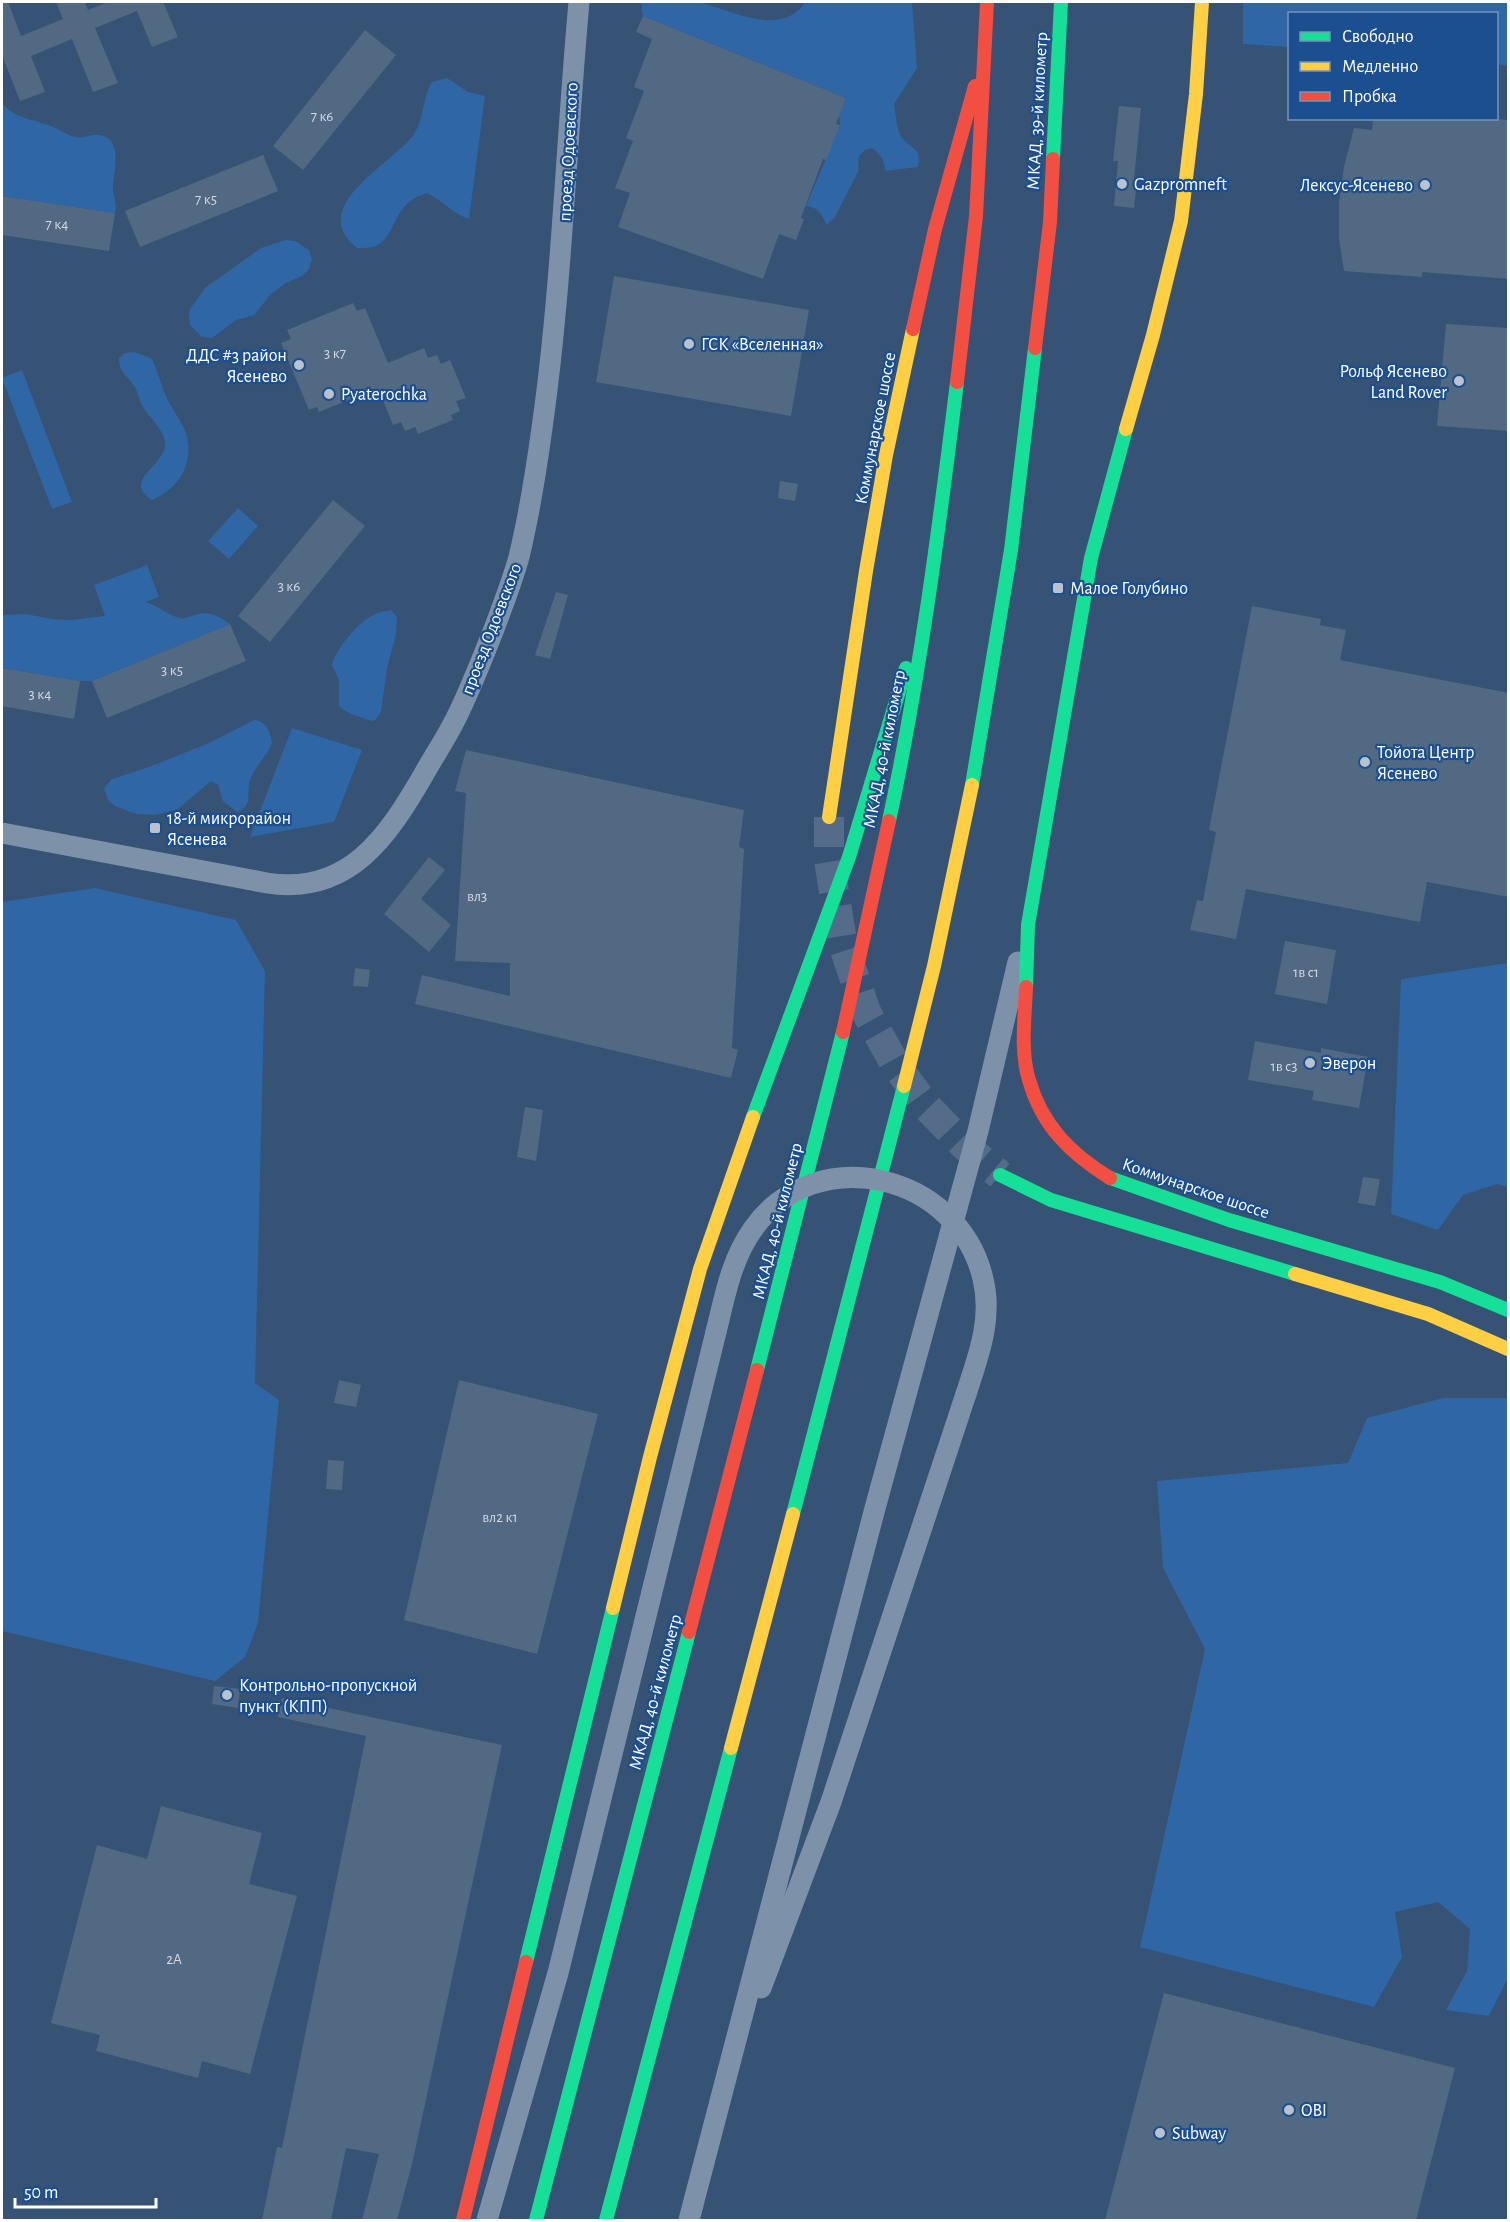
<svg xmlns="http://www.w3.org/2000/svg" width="1510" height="2222" font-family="'Alegreya Sans',sans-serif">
	<rect width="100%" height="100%" fill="#365274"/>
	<g fill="#2f66a5">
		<path d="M642,2C660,2 681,0 698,2C730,9 781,39 805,2H912L917,68L894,104C896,113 896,131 903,139C912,150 922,147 918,167L885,171C885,160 880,154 872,148L865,150L859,156L858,172L835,217L827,225C820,213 820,208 806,206L840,125L839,115L846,98L643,16L641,4Z"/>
		<path d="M1243,2H1508V66L1497,64L1496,14H1290L1289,47L1243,44Z"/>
		<path d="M447,78L468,92L485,96L469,219C453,214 442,200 427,193C391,203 397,237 376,246C370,248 363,248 357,248C305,206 394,163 414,134C425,117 422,98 432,82Z"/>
		<path d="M2,103C15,119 33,119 51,126C59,129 68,136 76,137C83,139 91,134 99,135C124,139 114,169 113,186C112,196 118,203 115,213L2,196Z"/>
		<path d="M286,240L295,241L309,250L312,259L309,269L302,276L286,283L271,294L254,315L236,320L212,338L202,337L190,325L189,317L190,309L205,288L261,248Z"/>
		<path d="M134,352L151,358C158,369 160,384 166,396C171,408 179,417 184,428C197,459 181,488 152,500C119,478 173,464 164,438C160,426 149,417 143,407C139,400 138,392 134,386C127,375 119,373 119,358L125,353Z"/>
		<path d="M22,370L72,502L52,509L2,378Z"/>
		<path d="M238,508L258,526L229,559L208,541Z"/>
		<path d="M147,565L159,597L145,602C158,605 168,616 180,618C186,619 189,617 194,615C209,610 219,616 230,624L92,681H80L2,668V615L26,614L52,619L71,620L105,616L94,585Z"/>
		<path d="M391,610L397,617L396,635L387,668L381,712L375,720L371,721C360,717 347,714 339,706V680L332,665C335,650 359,621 373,615C379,612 385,611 391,610Z"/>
		<path d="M254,720C266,720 271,733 272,743C267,757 255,766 250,780C246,793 254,806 237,812L223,801L218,785L211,781L178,809L155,815L136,814L115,806L108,800L104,788L112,779L149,767L209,743Z"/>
		<path d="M292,728L362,750L334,822L250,837Z"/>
		<path d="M95,888L236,920L265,971L255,1383L279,1400L258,1623L245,1657L215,1681L2,1631V902Z"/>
		<path d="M1508,963V1187L1497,1184L1463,1195L1438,1230L1391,1214L1401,979Z"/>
		<path d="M1443,1398H1508V1978L1489,2016L1446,2010L1467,1971L1470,1929L1438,1902L1395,1912L1402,1957L1374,2007L1140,1947L1205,1649L1163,1568L1157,1481L1348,1463L1367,1418Z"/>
	</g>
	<g fill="#526984">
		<path d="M2,2H8L21,36L63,19L56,2H85L88,10L108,2H163L178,37L152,47L137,11L95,28L118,83L93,92L72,39L31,56L45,92L20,101L2,55Z"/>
		<path d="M643,16L846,98L836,124L840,125L826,160L823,159L801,218L804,219L796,240L779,234L763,279L618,227L630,193L615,188L633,141L626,138L644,91L634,87L652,39L636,32Z"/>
		<path d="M365,30L396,55L303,170L273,146Z"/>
		<path d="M1119,106L1141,108L1134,179L1137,180L1134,208L1114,206L1118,161H1113Z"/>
		<path d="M1373,118H1482L1509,120V279L1422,272V277L1344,271L1339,239V203L1344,167L1354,128L1372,130Z"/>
		<path d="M263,155L278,191L140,247L125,211Z"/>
		<path d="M2,196L115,213L109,251L2,235Z"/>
		<path d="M614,276L809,310L791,416L596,382Z"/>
		<path d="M353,303L357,311L365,308L388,363L424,348L428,358L437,355L441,364L450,360L466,398L456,401L460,411L451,415L453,420L418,434L415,427L405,431L401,422L393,425L378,388L319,412L317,407L309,410L281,343L291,339L287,330Z"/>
		<path d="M1446,324L1509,328V431L1437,426Z"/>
		<path d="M780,481L798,484L795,501L778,498Z"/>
		<path d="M333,500L365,526L270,642L238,616Z"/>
		<path d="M556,592L568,595L550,659L535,655Z"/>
		<path d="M1252,606L1321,619L1320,625L1346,630L1340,660L1509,693V897L1427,882L1420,922L1246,889L1236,939L1190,930L1197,900L1203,901L1216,832L1209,830Z"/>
		<path d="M230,624L246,661L107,718L92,681Z"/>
		<path d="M2,668L80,681L74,719L2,706Z"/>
		<path d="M466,750L744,810L739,847L744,849L732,1048L738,1050L731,1078L415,1004L422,975L510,996V963L455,961L466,793L455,791Z"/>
		<path d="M429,857L445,870L421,899L451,925L429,952L384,914Z"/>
		<path d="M1285,941L1336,950L1327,1004L1275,994Z"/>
		<path d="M355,968L370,970L368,987L353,986Z"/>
		<path d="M1255,1041L1321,1053V1048L1368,1057L1359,1108L1312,1100L1314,1091L1248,1080Z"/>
		<path d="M525,1107L543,1110L536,1161L517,1157Z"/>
		<path d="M1363,1177L1380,1179L1375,1206L1358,1203Z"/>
		<path d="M339,1380L361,1385L356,1407L334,1403Z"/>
		<path d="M459,1380L598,1414L537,1654L404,1620Z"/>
		<path d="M328,1460L344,1461L342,1490L326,1489Z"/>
		<path d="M214,1686L240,1689L238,1708L212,1704Z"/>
		<path d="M282,1698L502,1745L413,2160L397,2220H362L379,2154L346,2148L331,2220H262L277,2147L282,2148L366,1736L278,1717Z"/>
		<path d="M161,1806L262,1833L249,1884L297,1896L250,2074L202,2061L198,2078L96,2051L100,2035L51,2023L97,1845L147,1859Z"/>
		<path d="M1164,1993L1455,2068L1416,2220H1105Z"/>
	</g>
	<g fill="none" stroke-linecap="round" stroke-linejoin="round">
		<path stroke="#546c89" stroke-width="30" stroke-dasharray="30 15" stroke-linecap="butt" d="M829,817V860L842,941L866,1012L895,1064L925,1105L965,1146L1000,1175"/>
		<g stroke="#7d92a8" stroke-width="21">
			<path d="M2,833L267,883C349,896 388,836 424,774C435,754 449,734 459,712C472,685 483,657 494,629C503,605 512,582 519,557C529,515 536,472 542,428C562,287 566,144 579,2"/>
			<path d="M761,1988L831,1802L966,1394"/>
			<path d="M487,2220L558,1973L716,1332"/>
			<path d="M689,2220L874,1512L978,1131L1018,962"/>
		</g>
		<g stroke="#16e098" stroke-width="14">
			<path d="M1053,159L1061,2"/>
			<path d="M972,785L1011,550L1035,348"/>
			<path d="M889,821C920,676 939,529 957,382"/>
			<path d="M1026,987L1028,925L1091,558L1126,429"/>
			<path d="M753,1117L849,857L906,668"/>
			<path d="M1000,1175L1051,1200L1295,1274"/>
			<path d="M1110,1178L1229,1220L1440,1282L1508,1310"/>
			<path d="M757,1370L843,1032"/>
			<path d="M793,1514L904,1086"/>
			<path d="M526,1962L613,1608"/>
			<path d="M536,2220L689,1632"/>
			<path d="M606,2220L731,1748"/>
		</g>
		<g stroke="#ffcf43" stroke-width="14">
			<path d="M1126,429L1153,335L1181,221L1196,94L1202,2"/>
			<path d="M829,817L866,571L886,455L913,329"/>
			<path d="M904,1086L934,966L972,785"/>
			<path d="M1295,1274L1428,1314L1508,1349"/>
			<path d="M613,1608L650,1457L700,1269L753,1117"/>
			<path d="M731,1748L793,1514"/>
		</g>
		<g stroke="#f24e42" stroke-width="14">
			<path d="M913,329L935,229L975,86"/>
			<path d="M1035,348L1050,222L1053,159"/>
			<path d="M957,382L976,216L987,2"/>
			<path d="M1026,987C1025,1017 1020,1051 1029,1080C1042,1126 1071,1154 1110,1178"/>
			<path d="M843,1032L889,821"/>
			<path d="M689,1632L757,1370"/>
			<path d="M463,2220L526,1962"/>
		</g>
		<path stroke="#7d92a8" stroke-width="21" d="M716,1332C725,1296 731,1260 753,1229C816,1139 959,1174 983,1279C993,1319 978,1357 966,1394"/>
	</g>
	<g fill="#b9c2ce" stroke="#1b4f8f" stroke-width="2">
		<circle cx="1122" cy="184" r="6"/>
		<circle cx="1425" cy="185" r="6"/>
		<circle cx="689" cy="344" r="6"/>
		<circle cx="299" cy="365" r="6"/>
		<circle cx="1459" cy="381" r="6"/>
		<circle cx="329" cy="394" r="6"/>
		<rect x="1052" y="582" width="12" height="12" rx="3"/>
		<circle cx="1365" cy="762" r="6"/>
		<rect x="149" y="822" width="12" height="12" rx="3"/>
		<circle cx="1310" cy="1063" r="6"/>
		<circle cx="227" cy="1695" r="6"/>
		<circle cx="1289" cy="2110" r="6"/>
		<circle cx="1160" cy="2133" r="6"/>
	</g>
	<g text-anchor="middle" stroke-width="4.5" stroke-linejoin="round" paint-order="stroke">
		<g font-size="15" fill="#d4dae0">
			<text x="322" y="121">7 к6</text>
			<text x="206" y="204">7 к5</text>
			<text x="57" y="229">7 к4</text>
			<text x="335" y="358">3 к7</text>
			<text x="289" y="591">3 к6</text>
			<text x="172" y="675">3 к5</text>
			<text x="40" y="699">3 к4</text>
			<text x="477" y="901">вл3</text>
			<text x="1306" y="977">1в с1</text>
			<text x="1284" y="1071">1в с3</text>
			<text x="500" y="1522">вл2 к1</text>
			<text x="174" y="1964">2А</text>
		</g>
		<g font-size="18" fill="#fff" stroke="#1b4f8f">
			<text transform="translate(1037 111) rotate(-87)" y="6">МКАД, 39-й километр</text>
			<text transform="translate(568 152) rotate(-87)" y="6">проезд Одоевского</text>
			<text transform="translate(875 428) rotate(-79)" y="6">Коммунарское шоссе</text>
			<text transform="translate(491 629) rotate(-69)" y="6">проезд Одоевского</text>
			<text transform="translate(884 749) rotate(-79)" y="6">МКАД, 40-й километр</text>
			<text transform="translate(1196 1188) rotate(19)" y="6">Коммунарское шоссе</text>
			<text transform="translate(777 1221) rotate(-76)" y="6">МКАД, 40-й километр</text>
			<text transform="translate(655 1692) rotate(-75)" y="6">МКАД, 40-й километр</text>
		</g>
		<g font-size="18" fill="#fff" stroke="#1b4f8f" text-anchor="start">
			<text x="1134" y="190">Gazpromneft</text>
			<text x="1413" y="191" text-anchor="end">Лексус-Ясенево</text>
			<text x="701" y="350">ГСК «Вселенная»</text>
			<text x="287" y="361" text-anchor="end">ДДС #3 район<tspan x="287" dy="21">Ясенево</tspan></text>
			<text x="1447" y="377" text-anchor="end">Рольф Ясенево<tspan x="1447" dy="21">Land Rover</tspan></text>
			<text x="341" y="400">Pyaterochka</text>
			<text x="1070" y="594">Малое Голубино</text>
			<text x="1377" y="758">Тойота Центр<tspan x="1377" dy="21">Ясенево</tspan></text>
			<text x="167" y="824">18-й микрорайон<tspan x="167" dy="21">Ясенева</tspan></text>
			<text x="1322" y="1069">Эверон</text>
			<text x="239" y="1691">Контрольно-пропускной<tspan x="239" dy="21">пункт (КПП)</tspan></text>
			<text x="1301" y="2116">OBI</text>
			<text x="1172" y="2139">Subway</text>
		</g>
	</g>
	<rect width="1510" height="2222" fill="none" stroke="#ffffff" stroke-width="6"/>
	<rect x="1288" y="12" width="210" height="108" fill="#1b4f8f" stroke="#7695bc" stroke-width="1.5"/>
	<rect x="1300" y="32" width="30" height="9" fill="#16e098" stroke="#7695bc" stroke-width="1.5"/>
	<text x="1342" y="42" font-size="18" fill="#ffffff">Свободно</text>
	<rect x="1300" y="62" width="30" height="9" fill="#ffcf43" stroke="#7695bc" stroke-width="1.5"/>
	<text x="1342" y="72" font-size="18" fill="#ffffff">Медленно</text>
	<rect x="1300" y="92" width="30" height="9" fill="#f24e42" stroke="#7695bc" stroke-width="1.5"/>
	<text x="1342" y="102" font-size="18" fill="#ffffff">Пробка</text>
	<path d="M15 2198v9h141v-9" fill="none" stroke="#ffffff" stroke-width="3"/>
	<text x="24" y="2198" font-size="18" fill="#ffffff" stroke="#1b4f8f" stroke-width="4.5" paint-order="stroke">50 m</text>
</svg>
